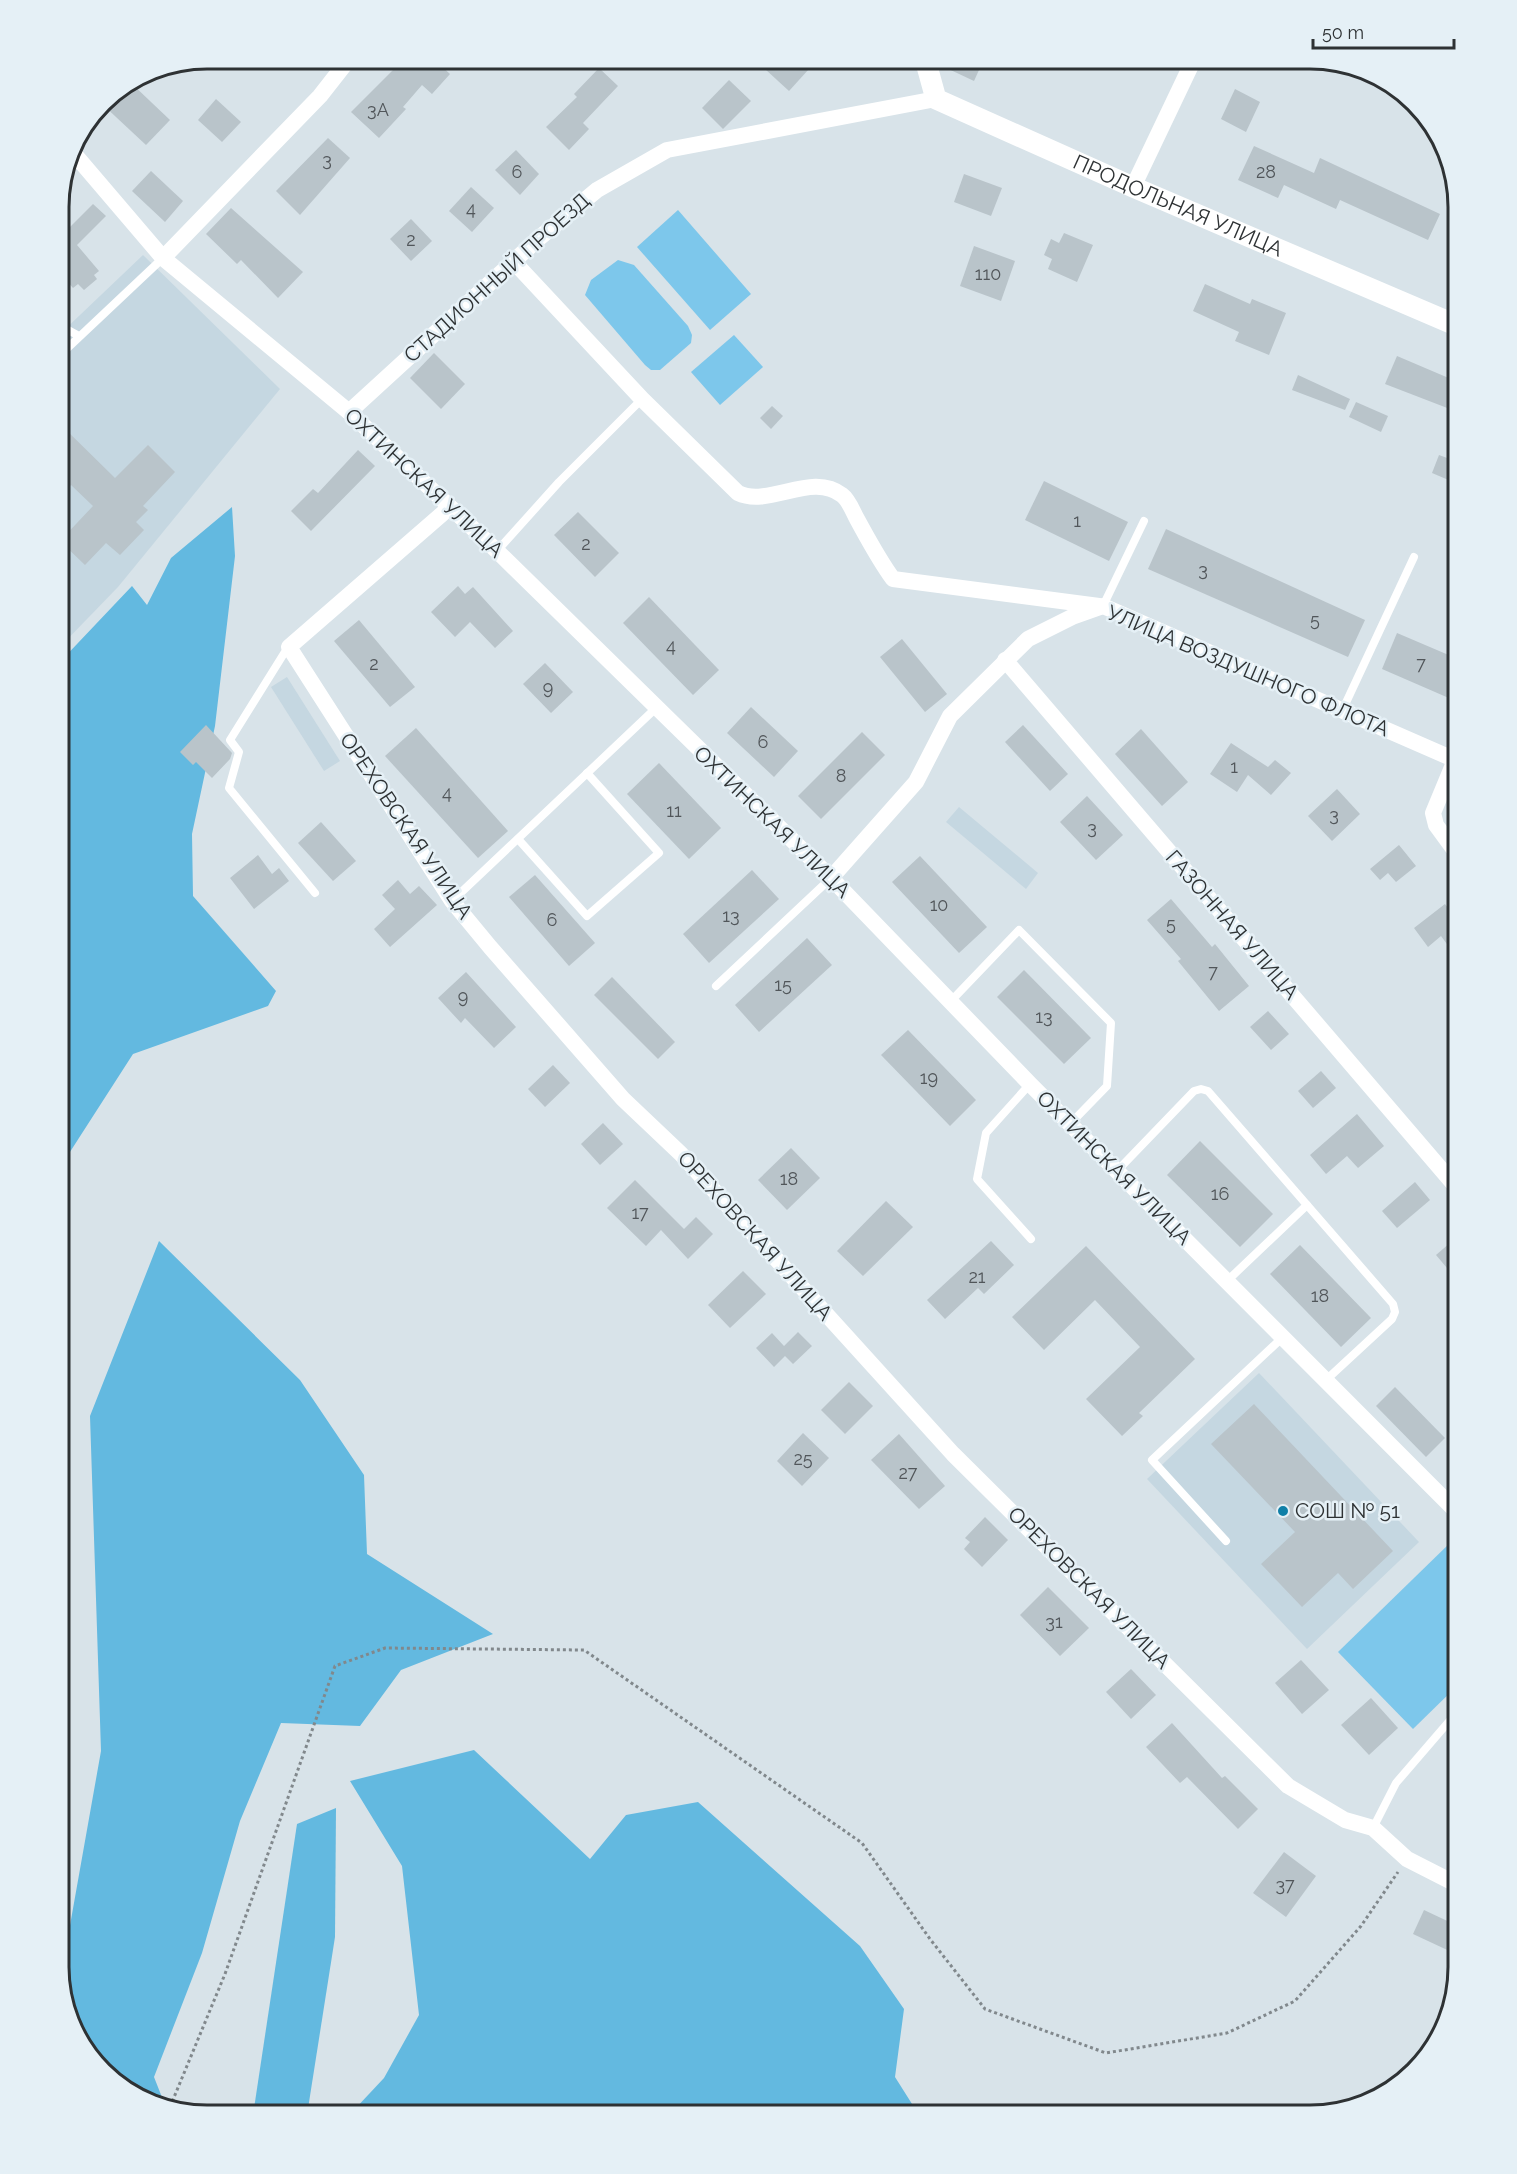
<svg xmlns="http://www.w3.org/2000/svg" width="1517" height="2174" font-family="Raleway,sans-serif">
	<rect width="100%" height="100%" fill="#d8e3e9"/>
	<g fill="#c5d7e1">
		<path d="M143,255L280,389L118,587L59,648V335Z"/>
		<path d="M287,677L340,761L324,771L271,687Z"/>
		<path d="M959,807L1038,873L1026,889L946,822Z"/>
		<path d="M1259,1373L1419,1542L1307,1649L1147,1479Z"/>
	</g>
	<g fill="#7dc7eb">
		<path d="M678,210L751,294L710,330L637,247Z"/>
		<path d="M618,260L634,265L688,326L692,335L691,343L660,370H651L645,365L585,295L591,280Z"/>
		<path d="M734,335L763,367L720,405L691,372Z"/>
		<path d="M1451,1542L1458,1550V1685L1413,1729L1338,1652Z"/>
	</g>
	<g fill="#63b9e0">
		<path d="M232,507L235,556L215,726L192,834L193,896L276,991L268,1006L133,1054L59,1169V663L132,586L147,605L171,558Z"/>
		<path d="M159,1241L300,1380L364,1475L367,1554L493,1634L401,1670L360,1726L281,1723L240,1821L202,1953L154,2077L165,2105L132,2095L79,2042L61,1976L101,1751L90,1416Z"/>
		<path d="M474,1750L590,1859L626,1815L698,1802L860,1946L904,2009L895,2077L919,2115H353L354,2110L384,2078L419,2015L402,1866L350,1781Z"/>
		<path d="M336,1808L335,1937L307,2115H253L297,1824Z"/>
	</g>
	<g fill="#b9c4ca">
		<path d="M404,59H423L430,65L435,60L450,74L432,94L422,85L403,107L406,109L379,138L351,112Z"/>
		<path d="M775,59H818L789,91L765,69Z"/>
		<path d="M938,59H984L974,81L940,65Z"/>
		<path d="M599,68L618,86L583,123L589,129L569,150L546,127L577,97L574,94Z"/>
		<path d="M729,80L751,101L723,129L702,108Z"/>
		<path d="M131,83L170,120L146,145L101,103Z"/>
		<path d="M1235,89L1260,102L1246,132L1221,119Z"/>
		<path d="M216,99L241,122L222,142L198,120Z"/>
		<path d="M328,138L350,158L300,215L276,191Z"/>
		<path d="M1254,146L1314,173L1320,158L1440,214L1428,240L1340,200L1336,209L1284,185L1278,198L1238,180Z"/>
		<path d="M516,150L539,174L520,195L495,170Z"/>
		<path d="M151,171L183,201L165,222L132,191Z"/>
		<path d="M964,174L1002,188L991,216L954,202Z"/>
		<path d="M471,187L494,208L472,232L449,211Z"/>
		<path d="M93,204L106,216L77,245L99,271L94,275L97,279L84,290L78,284L73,288L59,272V238Z"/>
		<path d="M231,208L303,272L278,298L241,260L237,264L206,234Z"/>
		<path d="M411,219L432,241L411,261L390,239Z"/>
		<path d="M1064,233L1093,245L1077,282L1048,269L1052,259L1044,255L1051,239L1059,243Z"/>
		<path d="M974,246L1015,261L1001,301L960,286Z"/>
		<path d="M1205,284L1250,304L1252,299L1286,313L1269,355L1235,341L1239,332L1193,311Z"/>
		<path d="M434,353L465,384L441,409L410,378Z"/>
		<path d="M1397,356L1458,382V402L1455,411L1385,384Z"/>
		<path d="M1298,375L1350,399L1345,410L1292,390Z"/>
		<path d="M1356,402L1388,416L1381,432L1349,417Z"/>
		<path d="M772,406L783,416L771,429L760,418Z"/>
		<path d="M59,423L115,478L148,445L175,472L143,506L148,510L136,522L144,530L120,555L106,543L85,565L60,541L93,506L71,485L59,498Z"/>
		<path d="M358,450L375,466L311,531L291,511L313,489L318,493Z"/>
		<path d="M1439,455L1458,462V484L1432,473Z"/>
		<path d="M1044,481L1128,522L1109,561L1025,520Z"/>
		<path d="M578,512L619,553L595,577L554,535Z"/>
		<path d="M1166,529L1365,620L1348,657L1148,569Z"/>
		<path d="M458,586L465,594L473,587L513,631L495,648L470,622L455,637L431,612Z"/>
		<path d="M649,597L719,670L693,695L623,623Z"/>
		<path d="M359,620L415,687L390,707L334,641Z"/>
		<path d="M1397,633L1458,659V702L1382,669Z"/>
		<path d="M902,639L947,694L925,712L880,657Z"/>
		<path d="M545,663L573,692L551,713L523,684Z"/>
		<path d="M751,707L798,751L774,777L727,733Z"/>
		<path d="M206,725L232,753L230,759L212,778L196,762L193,765L180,752Z"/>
		<path d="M1023,725L1068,774L1050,791L1005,742Z"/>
		<path d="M416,728L508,831L478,858L385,756Z"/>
		<path d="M1141,729L1188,782L1162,806L1115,754Z"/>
		<path d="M862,732L885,755L821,819L798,796Z"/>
		<path d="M1231,743L1268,767L1275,760L1291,773L1271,795L1248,775L1237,792L1210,774Z"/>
		<path d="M659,763L721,828L689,859L627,794Z"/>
		<path d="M1337,789L1360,814L1332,841L1308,816Z"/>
		<path d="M1087,796L1123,835L1096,860L1060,822Z"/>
		<path d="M321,822L356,861L333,881L298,843Z"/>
		<path d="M1399,845L1416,866L1396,882L1388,873L1380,880L1370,869Z"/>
		<path d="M258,855L272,874L279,868L289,881L254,909L230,878Z"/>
		<path d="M920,856L987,927L959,953L892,882Z"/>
		<path d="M752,870L779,899L709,963L683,934Z"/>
		<path d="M535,875L595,943L569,966L509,897Z"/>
		<path d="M398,880L410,894L419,886L437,905L390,947L374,929L395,909L382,895Z"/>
		<path d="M1171,899L1212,947L1215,944L1249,986L1219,1011L1178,961L1181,959L1147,920Z"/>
		<path d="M1445,904L1458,922V959L1441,936L1428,947L1414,928Z"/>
		<path d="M807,938L832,965L759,1032L735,1005Z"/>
		<path d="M1024,970L1091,1038L1064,1064L997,997Z"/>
		<path d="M466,972L516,1027L494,1048L465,1018L461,1023L438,998Z"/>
		<path d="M612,977L675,1042L658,1059L594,995Z"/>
		<path d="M1268,1011L1289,1034L1271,1050L1250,1027Z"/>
		<path d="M908,1030L976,1100L950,1126L881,1055Z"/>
		<path d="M553,1065L570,1083L545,1107L528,1089Z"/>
		<path d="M1321,1071L1336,1088L1313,1108L1298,1091Z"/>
		<path d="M1357,1114L1384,1146L1358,1168L1347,1156L1326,1174L1310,1155Z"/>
		<path d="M603,1123L623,1144L600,1165L581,1144Z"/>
		<path d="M1200,1141L1273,1214L1240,1247L1167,1175Z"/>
		<path d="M791,1148L820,1178L787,1210L758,1180Z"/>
		<path d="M635,1180L684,1229L696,1217L713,1234L688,1259L661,1230L646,1246L607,1208Z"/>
		<path d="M1415,1182L1430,1200L1397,1228L1382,1211Z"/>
		<path d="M886,1201L913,1227L863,1276L837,1251Z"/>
		<path d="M1458,1236V1281L1436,1255Z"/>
		<path d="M991,1241L1014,1265L984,1294L978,1288L945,1319L927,1300Z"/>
		<path d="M1300,1245L1371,1318L1341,1347L1270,1274Z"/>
		<path d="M1086,1246L1195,1359L1139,1413L1143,1416L1122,1436L1086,1399L1140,1347L1095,1300L1044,1350L1012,1317Z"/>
		<path d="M743,1271L766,1294L730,1328L708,1305Z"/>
		<path d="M798,1332L812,1346L793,1364L785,1356L774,1367L756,1348L772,1333L784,1346Z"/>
		<path d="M849,1382L873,1406L845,1434L821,1410Z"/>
		<path d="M1395,1387L1445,1438L1426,1457L1376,1406Z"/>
		<path d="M1254,1404L1393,1551L1353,1589L1338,1573L1302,1607L1261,1564L1295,1532L1211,1444Z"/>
		<path d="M803,1433L829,1458L802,1486L777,1461Z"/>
		<path d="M899,1434L945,1486L919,1509L871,1460Z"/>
		<path d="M985,1517L1008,1540L982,1567L964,1549L970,1542L965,1538Z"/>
		<path d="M1048,1587L1089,1628L1060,1656L1020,1615Z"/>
		<path d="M1301,1660L1329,1690L1302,1714L1275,1683Z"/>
		<path d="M1131,1669L1156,1695L1131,1719L1106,1692Z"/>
		<path d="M1371,1698L1398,1728L1369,1755L1341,1725Z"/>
		<path d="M1172,1723L1222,1778L1225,1776L1258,1809L1238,1829L1187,1777L1180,1783L1146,1747Z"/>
		<path d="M1284,1852L1316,1876L1286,1917L1253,1893Z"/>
		<path d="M1424,1910L1458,1926V1955L1413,1934Z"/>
	</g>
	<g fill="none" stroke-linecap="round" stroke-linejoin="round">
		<path stroke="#81888c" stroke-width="3" stroke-dasharray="3 3" stroke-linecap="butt" d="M170,2107L225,1974L335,1666L385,1648L584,1650L862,1843L930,1939L985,2009L1106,2053L1227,2033L1295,2001L1361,1926L1398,1872"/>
		<g stroke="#fff" stroke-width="8">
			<path d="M59,325L79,336"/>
			<path d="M59,356L163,258"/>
			<path d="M497,551L559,482L642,399"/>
			<path d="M1103,606L1144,521"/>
			<path d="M288,647L230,740L239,752L229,788L315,893"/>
			<path d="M1343,709L1414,557"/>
			<path d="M518,839L587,916L659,853L587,773"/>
			<path d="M452,901L656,708"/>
			<path d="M716,986L831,878"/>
			<path d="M951,1001L1019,930L1111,1023L1107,1086L1070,1124"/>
			<path d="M1030,1084L986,1133L977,1179L1031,1239"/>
			<path d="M1117,1171L1194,1091L1201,1089L1208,1091L1393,1304L1395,1312L1392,1319L1326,1380"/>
			<path d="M1227,1281L1307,1205"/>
			<path d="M1226,1541L1152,1460L1283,1337"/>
			<path d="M1373,1828L1396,1783L1458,1711"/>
		</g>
		<g stroke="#fff" stroke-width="16">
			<path d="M70,149L163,258L349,412L497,551L831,878L1030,1084L1458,1513"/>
			<path d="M1133,187L1194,59"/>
			<path d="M163,258L320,96L349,59"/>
			<path d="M513,261L642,399L738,493C769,508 812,471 842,495C849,500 853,512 857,519C868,539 879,560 893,579L1099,606"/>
			<path d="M349,412L538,239L597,190L667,150L936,99"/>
			<path d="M449,508L289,647L452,901L490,947L623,1099L681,1154L953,1454L1288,1786L1345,1820L1373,1828L1407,1859L1458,1885"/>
			<path d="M1005,660L1458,1189"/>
			<path d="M1455,760L1433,813L1436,825L1458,855"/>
			<path d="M831,878L916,782L950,716L1028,639L1072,617L1103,606L1458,761"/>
		</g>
		<path stroke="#fff" stroke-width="21" id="s1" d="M925,59L936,99L1133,187L1458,326"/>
	</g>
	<circle fill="#0f7fa7" stroke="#e5f0f6" stroke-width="2" cx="1283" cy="1511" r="6"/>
	<g text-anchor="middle" stroke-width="5" stroke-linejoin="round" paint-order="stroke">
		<g font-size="18" fill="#51565a">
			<text x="378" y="116">3А</text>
			<text x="327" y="166">3</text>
			<text x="517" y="178">6</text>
			<text x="1266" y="178">28</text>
			<text x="471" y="215">4</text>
			<text x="411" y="246">2</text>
			<text x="988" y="280">110</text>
			<text x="1077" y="527">1</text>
			<text x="586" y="550">2</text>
			<text x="1203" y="576">3</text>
			<text x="1315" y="626">5</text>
			<text x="671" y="652">4</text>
			<text x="374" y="670">2</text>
			<text x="1421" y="670">7</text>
			<text x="548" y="694">9</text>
			<text x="763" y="748">6</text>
			<text x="1234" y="773">1</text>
			<text x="841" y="782">8</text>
			<text x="447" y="799">4</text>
			<text x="674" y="817">11</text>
			<text x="1334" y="821">3</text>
			<text x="1092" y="834">3</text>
			<text x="939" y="911">10</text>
			<text x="731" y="922">13</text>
			<text x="552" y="926">6</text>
			<text x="1171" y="930">5</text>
			<text x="1213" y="978">7</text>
			<text x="783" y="991">15</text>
			<text x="463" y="1003">9</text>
			<text x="1044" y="1023">13</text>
			<text x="929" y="1084">19</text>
			<text x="789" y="1185">18</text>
			<text x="1220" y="1200">16</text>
			<text x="640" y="1219">17</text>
			<text x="977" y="1283">21</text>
			<text x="1320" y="1302">18</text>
			<text x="803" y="1465">25</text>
			<text x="908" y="1479">27</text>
			<text x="1054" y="1628">31</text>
			<text x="1285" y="1891">37</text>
		</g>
		<g font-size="21" fill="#2e3234" stroke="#e5f0f6">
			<text dy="7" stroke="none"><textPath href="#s1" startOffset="306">ПРОДОЛЬНАЯ УЛИЦА</textPath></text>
			<text transform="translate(497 278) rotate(-42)" y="7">СТАДИОННЫЙ ПРОЕЗД</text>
			<text transform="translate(424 483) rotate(43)" y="7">ОХТИНСКАЯ УЛИЦА</text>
			<text transform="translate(1248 671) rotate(23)" y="7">УЛИЦА ВОЗДУШНОГО ФЛОТА</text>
			<text transform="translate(772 822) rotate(44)" y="7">ОХТИНСКАЯ УЛИЦА</text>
			<text transform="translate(406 826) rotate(56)" y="7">ОРЕХОВСКАЯ УЛИЦА</text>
			<text transform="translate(1232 925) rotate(49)" y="7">ГАЗОННАЯ УЛИЦА</text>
			<text transform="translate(1114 1168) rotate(45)" y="7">ОХТИНСКАЯ УЛИЦА</text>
			<text transform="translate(755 1236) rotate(48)" y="7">ОРЕХОВСКАЯ УЛИЦА</text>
			<text transform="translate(1089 1588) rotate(45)" y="7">ОРЕХОВСКАЯ УЛИЦА</text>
		</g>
		<g font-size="21" fill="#2e3234" stroke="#e5f0f6" text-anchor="start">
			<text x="1295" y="1518">СОШ № 51</text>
		</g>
	</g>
	<path d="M0 0H1517V2174H0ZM207 69H1310A138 138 0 0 1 1448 207V1967A138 138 0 0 1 1310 2105H207A138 138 0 0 1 69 1967V207A138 138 0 0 1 207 69Z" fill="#e5f0f6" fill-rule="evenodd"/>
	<path fill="none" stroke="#2e3234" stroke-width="3" d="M207 69H1310A138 138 0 0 1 1448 207V1967A138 138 0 0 1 1310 2105H207A138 138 0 0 1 69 1967V207A138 138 0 0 1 207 69Z"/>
	<path d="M1313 39v9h141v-9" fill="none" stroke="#2e3234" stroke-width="3"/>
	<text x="1322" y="39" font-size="18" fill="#2e3234" stroke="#e5f0f6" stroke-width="4.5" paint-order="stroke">50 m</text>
</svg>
